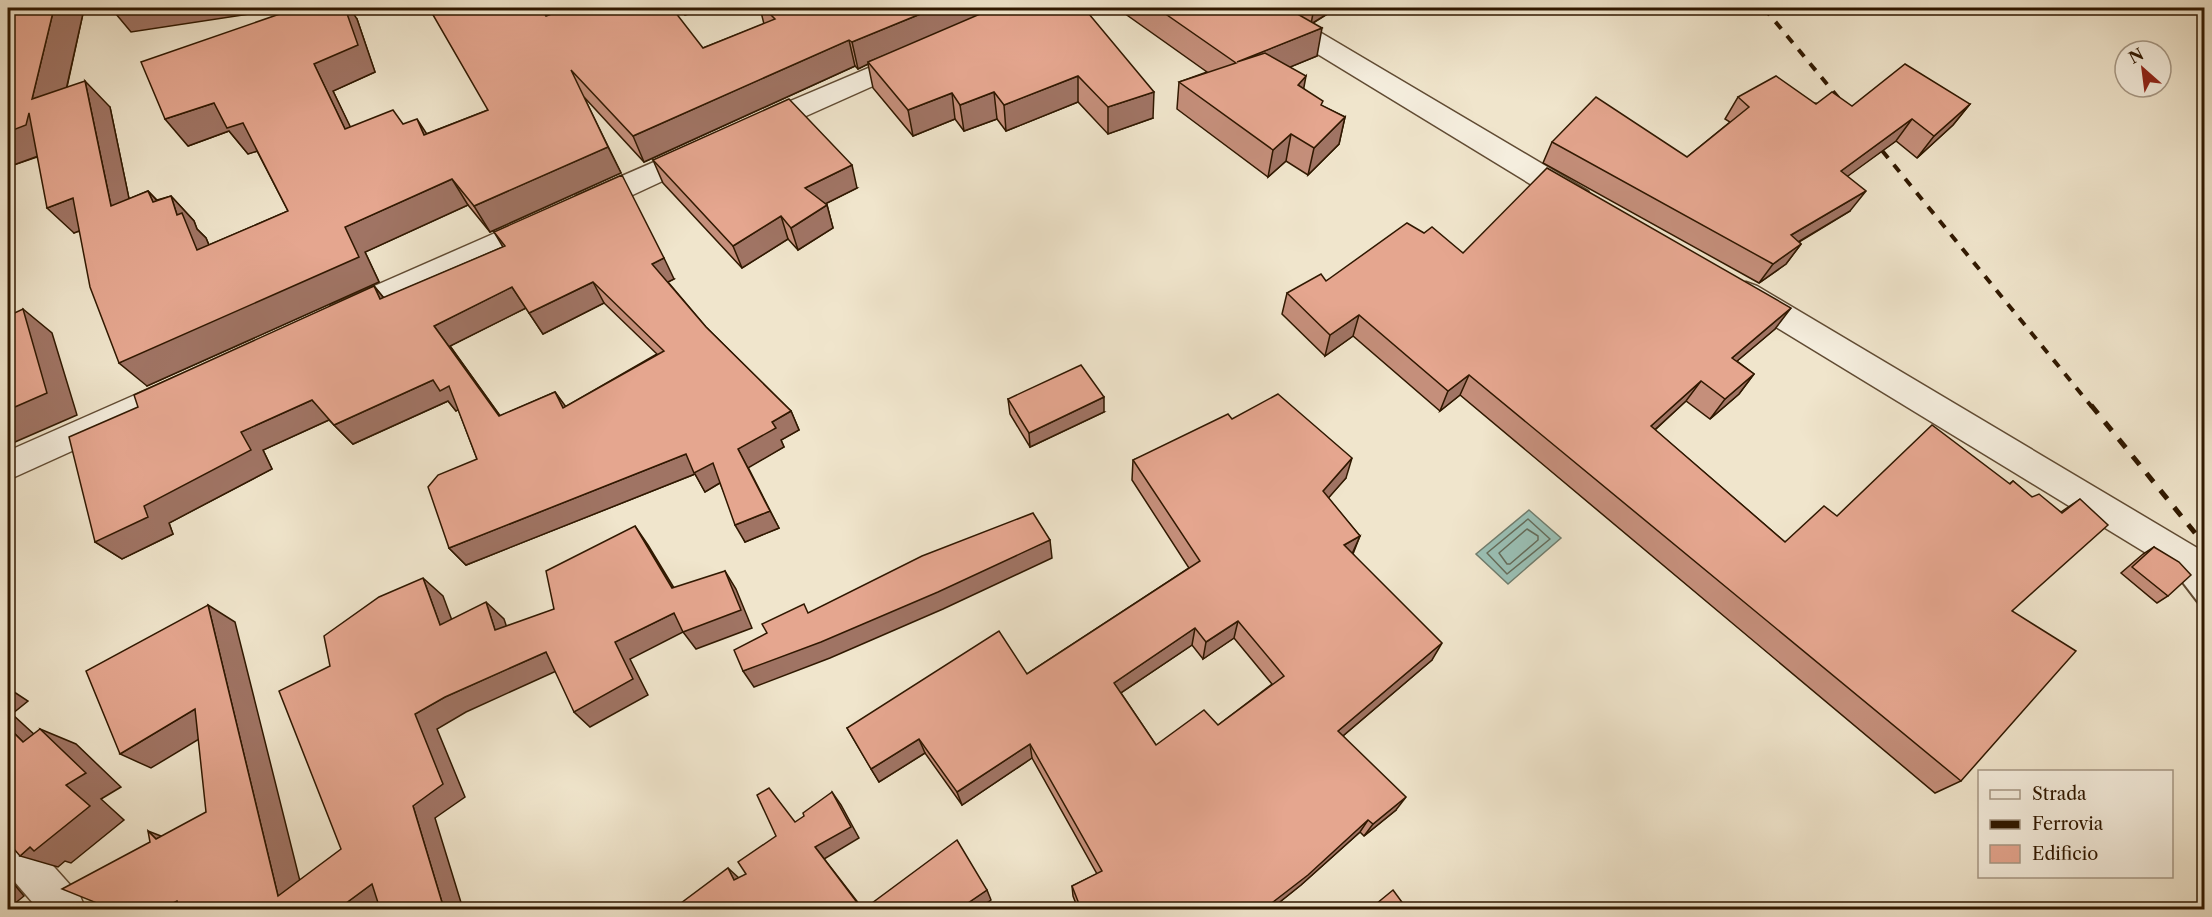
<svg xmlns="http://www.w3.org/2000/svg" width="2212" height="917" font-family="'Libre Caslon Text',serif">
	<rect width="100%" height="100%" fill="#f0e5cc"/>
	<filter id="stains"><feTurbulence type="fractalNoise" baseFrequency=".00333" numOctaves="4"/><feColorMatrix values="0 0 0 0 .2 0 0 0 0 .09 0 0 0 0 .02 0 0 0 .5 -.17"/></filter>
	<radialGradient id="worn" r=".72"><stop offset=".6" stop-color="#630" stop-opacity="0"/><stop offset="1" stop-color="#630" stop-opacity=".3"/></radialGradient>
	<path fill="#9abfb4" stroke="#707c6c" stroke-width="1.5" d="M1529,510L1561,538L1508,584L1476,554Z"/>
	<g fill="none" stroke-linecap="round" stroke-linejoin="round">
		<g stroke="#656c5a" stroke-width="1.5">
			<path d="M1528,519L1550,539L1507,574L1487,553Z"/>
			<path d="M1527,529L1538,536V540L1510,564H1507L1499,553Z"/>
		</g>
		<g stroke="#604b33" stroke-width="4">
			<path id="service" d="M2181,558L2187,560L2204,583V604L2198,602L2175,572L2172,566L2175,560Z"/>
		</g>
		<g stroke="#604b33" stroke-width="3">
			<g id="minor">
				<path d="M1248,8H1279L1588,191L1592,199L1588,207L1578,210L1568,207L1252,14Z"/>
				<path d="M911,50L920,53L924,59L920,65L768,133L758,136L748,133L744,126L748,119Z"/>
				<path d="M700,142L710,145L714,152L710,159L596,212L586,215L576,212L572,204L576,196Z"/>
				<path d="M541,213L551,216L556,224L551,232L353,323L342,326L331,323L327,314L331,305Z"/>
				<path d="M1746,282L1757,286L2204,552V586L2192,581L1735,302L1731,294L1735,286Z"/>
				<path d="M178,376L189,380L194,389L189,398L8,480V451Z"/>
				<path d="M8,825L22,831L80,896L86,910H39L8,874Z"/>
			</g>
		</g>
		<use href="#service" fill="#f5eede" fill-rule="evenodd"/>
		<use href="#minor" fill="#f5eede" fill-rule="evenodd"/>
		<g stroke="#301800" stroke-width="4" stroke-dasharray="9 9" stroke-linecap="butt">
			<path d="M1764,8L1846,107"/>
			<path d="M1871,137L2092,407"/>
		</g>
		<path stroke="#301800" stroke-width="5" stroke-dasharray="11 11" stroke-linecap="butt" d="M2091,405L2204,544"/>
	</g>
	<g fill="#c58f7b" stroke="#301800" stroke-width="1.5" fill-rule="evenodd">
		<path d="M8,8H83L84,9L67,87L110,107L129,199L148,191L157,200L171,196L194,221L197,229L206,238L209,245L288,211L257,151L248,154L229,131L188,146L357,19L375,72L333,91L350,127L403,124L426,134L488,110L546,16L703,48L764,24L760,8H1084L1153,118L1108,134L1078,102L1006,131L997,119L964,131L955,119L913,136L873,88L868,64L858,69L855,66L644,162L584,97L621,173L490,232L468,205L365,252L379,282L147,386L79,231L74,233L37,157L8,167Z"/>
		<path d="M1117,8H1337L1313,23L1317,56L1290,67L1303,88L1322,106L1345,117L1339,144L1308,175L1286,161L1268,177L1177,109L1179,82L1207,72Z"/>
		<path d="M1738,97L1852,106L1970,104L1953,125L1917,158L1896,141L1847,176L1850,211L1799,242L1801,244L1786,264L1759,283L1543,163L1552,142L1687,157L1730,122L1725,119Z"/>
		<path d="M653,160L857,188L825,204L827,205L833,228L798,250L788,239L742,268L663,183Z"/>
		<path d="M494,232L674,279L668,282L706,327L791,411L799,430L781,440L784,447L748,467L779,528L745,542L720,483L705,492L695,474L466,565L449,548L477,459L458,409L456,411L448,401L353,444L329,420L263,450L272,469L169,523L173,534L122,559L95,542L138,407L374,286L384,298L503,247ZM604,303L657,354L565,407L555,392L500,416L450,346L526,308L543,334Z"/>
		<path d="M1424,233L1463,253L1775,329L1737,361L1754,374L1739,394L1710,419L1686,401L1655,430L1785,542L1836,516L2009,484L2013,481L2032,497L2061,512L2080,499L2012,611L1961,781L1935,793L1460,395L1440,411L1353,336L1325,356L1282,314L1287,293L1326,281Z"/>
		<path d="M1008,399L1104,412L1030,447L1010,414Z"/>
		<path d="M1232,419L1346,478L1328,498L1360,536L1353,554L1432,660L1343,736L1396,810L1364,836L1360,832L1301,885L1271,909H1078L1073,896L1072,886L1097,874L1032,758L962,805L925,753L879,782L847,728L1027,674L1189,568L1132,480L1133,460ZM1234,638L1272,684L1218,725L1156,745L1121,693L1192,645L1203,659Z"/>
		<path d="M2154,547L2168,596L2157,603L2121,573L2143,554Z"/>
	</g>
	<g fill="#a07464" stroke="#301800" stroke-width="1.5">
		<path d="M54,8H83L84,9L58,126L32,99Z"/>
		<path d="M161,8H269L270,11L131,32L116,14Z"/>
		<path d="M345,8H350L357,19L375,72L333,91L364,155L345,129L314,64Z"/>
		<path d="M682,8H707L685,15Z"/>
		<path d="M935,8H1002L868,62V64L858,69L852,42Z"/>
		<path d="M1314,8H1337L1311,24Z"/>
		<path d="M1322,28L1317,56L1234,90L1237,62Z"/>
		<path d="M849,40L855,66L644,162L633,136Z"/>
		<path d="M1078,76V102L1006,131L1004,105Z"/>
		<path d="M1306,76L1301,103L1298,85Z"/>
		<path d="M85,81L110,107L136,232L111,206Z"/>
		<path d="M994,92L997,119L964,131L960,105Z"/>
		<path d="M1154,92L1153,118L1108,134V107Z"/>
		<path d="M952,93L955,119L913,136L908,110Z"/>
		<path d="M214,103L243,123L264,149L248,154L229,131L188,146L165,119Z"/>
		<path d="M1970,104L1953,125L1917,158L1934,136Z"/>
		<path d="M29,113L52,151L8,167V132Z"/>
		<path d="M1345,117L1339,144L1308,175L1314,148Z"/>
		<path d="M417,119L434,145L424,135Z"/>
		<path d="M1912,119L1896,141L1826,192L1841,171Z"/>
		<path d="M1291,134L1286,161L1268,177L1273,150Z"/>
		<path d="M608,147L621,173L490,232L474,206Z"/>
		<path d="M852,165L857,188L811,211L805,188Z"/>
		<path d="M452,179L468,205L365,252L379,282L147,386L119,363L345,227Z"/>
		<path d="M148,191L172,217L153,202Z"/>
		<path d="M1866,191L1850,211L1776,255L1791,235Z"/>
		<path d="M171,196L194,221L197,229L206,238L221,275L197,250L177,215Z"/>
		<path d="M73,198L99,223L74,233L47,208Z"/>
		<path d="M827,205L833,228L798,250L791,228Z"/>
		<path d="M781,216L788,239L742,268L733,246Z"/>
		<path d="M1801,244L1786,264L1759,283L1773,264Z"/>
		<path d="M664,258L674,279L662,285L652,264Z"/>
		<path d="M593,282L604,303L543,334L529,313Z"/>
		<path d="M374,286L391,307L380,299Z"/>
		<path d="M512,287L526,308L450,346L514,435L499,416L434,326Z"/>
		<path d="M1791,308L1775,329L1717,378L1732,358Z"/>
		<path d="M23,309L52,333L77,415L8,445V410Z"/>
		<path d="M1359,315L1353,336L1325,356L1330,335Z"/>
		<path d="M1754,374L1739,394L1710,419L1725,399Z"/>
		<path d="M1469,375L1460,395L1440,411L1448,391Z"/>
		<path d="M433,380L449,386L465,405L456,411L448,401L353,444L334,425Z"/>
		<path d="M1701,381L1686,401L1637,446L1651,426Z"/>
		<path d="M555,392L569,411L563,408Z"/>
		<path d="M1104,397V412L1030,447L1029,433Z"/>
		<path d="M312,400L331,419L263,450L272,469L169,523L173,534L122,559L95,542L241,432Z"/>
		<path d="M791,411L799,430L781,440L784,447L748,468L738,449L772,422Z"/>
		<path d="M686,454L713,463L723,481L705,492L695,474L466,565L449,548Z"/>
		<path d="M1352,458L1346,478L1317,511L1323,491Z"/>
		<path d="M770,511L779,528L745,542L735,525Z"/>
		<path d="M635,526L648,545L685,606L672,588Z"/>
		<path d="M1360,536L1352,554L1344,545Z"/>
		<path d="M1050,540L1052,558L943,609L830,658L754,687L743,671Z"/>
		<path d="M725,571L736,589L752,628L696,649L683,632Z"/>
		<path d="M423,578L443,596L460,642L440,625Z"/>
		<path d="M486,602L504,619L513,646L495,630Z"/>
		<path d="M208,605L235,622L306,905L278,896Z"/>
		<path d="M674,613L687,630L630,659L648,695L590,727L574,712L615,642Z"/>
		<path d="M1238,621L1234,638L1203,659L1206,642Z"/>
		<path d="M1195,628L1192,645L1113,698L1114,683Z"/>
		<path d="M1442,643L1432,660L1331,746L1338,731Z"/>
		<path d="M546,652L563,668L466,712L437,729L465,797L435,818L463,909H444L413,806L415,714L445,697Z"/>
		<path d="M8,688L28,701L12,714L59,757L23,742L8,727Z"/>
		<path d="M195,709L224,724L151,768L120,754Z"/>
		<path d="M40,729L76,744L121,787L101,799L124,820L71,863L65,861L58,867L20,856L30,847L66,785Z"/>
		<path d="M919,739L925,753L879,782L871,769Z"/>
		<path d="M1030,744L1032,758L962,805L957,792Z"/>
		<path d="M832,792L841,805L859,838L824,859L863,909L815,847Z"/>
		<path d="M1406,797L1396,810L1364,836L1373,824Z"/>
		<path d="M1368,820L1360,832L1301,885L1271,909H1264Z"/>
		<path d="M148,831L179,843L156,839Z"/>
		<path d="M728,868L740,879L734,880Z"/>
		<path d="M8,877L24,896L8,909Z"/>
		<path d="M372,884L397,895L377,909H338Z"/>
		<path d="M987,890L991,900L978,909H959Z"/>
		<path d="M177,901L203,909H161Z"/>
		<path d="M507,904L519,909H509Z"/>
	</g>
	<g fill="#e5a68f" stroke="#301800" stroke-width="1.5" fill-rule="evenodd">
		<path d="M8,8H54L32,99L85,81L111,206L148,191L153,202L171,196L177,215L182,213L197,250L288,211L243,123L227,128L214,103L165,119L141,62L297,8H345L358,45L314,64L345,129L393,110L403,124L417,119L424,135L488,110L429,8H541L546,16L568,8H672L703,48L775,19L764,8H935L852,42L849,40L633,136L571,70L608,147L474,206L452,179L345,227L359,257L119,363L90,287L73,198L47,208L29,113L26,125L8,132Z"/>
		<path d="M118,8H161L116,14Z"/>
		<path d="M994,8H1084L1154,92L1108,107L1078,76L1004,105L994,92L960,105L952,93L908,110L868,62Z"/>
		<path d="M1157,8H1287L1322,28L1237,62L1265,53L1306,76L1298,85L1323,101L1321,105L1345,117L1314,148L1291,134L1273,150L1179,82L1236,63Z"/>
		<path d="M1905,64L1970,104L1934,136L1912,119L1841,171L1866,191L1791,235L1801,244L1773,264L1552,142L1596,97L1687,157L1749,107L1738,97L1776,76L1816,104L1832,92L1852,106Z"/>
		<path d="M789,99L852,165L805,188L827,205L791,228L781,216L733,246L653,160Z"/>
		<path d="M1547,168L1791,308L1732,358L1754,374L1725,399L1701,381L1651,426L1785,542L1824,506L1837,516L1932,425L2010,484L2013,481L2032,497L2039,494L2062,513L2080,499L2108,525L2012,611L2076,651L1961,781L1469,375L1448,391L1359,315L1330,335L1287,293L1321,274L1326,281L1407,223L1424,233L1432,227L1463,253Z"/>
		<path d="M622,175L664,258L652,264L706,327L791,411L772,422L776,428L738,449L770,511L735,525L713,463L694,473L686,454L449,548L428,487L438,475L477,459L449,386L440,391L433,380L334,425L312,400L241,432L251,450L144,506L148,517L95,542L69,437L138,407L134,395L374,286L380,299L505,246L494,232ZM593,282L664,351L563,408L555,392L499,416L434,326L512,287L529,313Z"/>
		<path d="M23,309L47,393L8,410V316Z"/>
		<path d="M1081,365L1104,397L1029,433L1008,399Z"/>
		<path d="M1278,394L1352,458L1323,491L1360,536L1344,545L1442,643L1338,731L1406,797L1373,824L1368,820L1308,875L1264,909H1081L1072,886L1102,871L1030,744L957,792L919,739L871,769L847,728L999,631L1027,674L1200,561L1133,460L1228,414L1232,419ZM1238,621L1284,676L1218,725L1204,710L1156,745L1114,683L1195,628L1206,642Z"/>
		<path d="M1033,513L1050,540L938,592L821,642L743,671L734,650L767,633L762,624L804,604L808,613L922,556Z"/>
		<path d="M635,526L672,588L725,571L741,610L683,632L674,613L615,642L633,679L574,712L546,652L445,697L415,714L443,784L413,806L444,909H380L372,884L338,909H180L177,901L161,909H105L102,905L62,889L150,842L148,831L156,839L206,812L195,709L120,754L86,671L208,605L278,896L341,849L279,691L330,666L324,636L379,597L423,578L440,625L486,602L495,630L554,609L546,571Z"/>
		<path d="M2154,547L2179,562L2191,575L2168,596L2132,567Z"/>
		<path d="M8,727L23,742L40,729L86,773L66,785L90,806L34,851L30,847L20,856L8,842Z"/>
		<path d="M769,788L795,822L804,816L803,813L832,792L851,827L815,847L862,909H673L728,868L734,880L746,874L738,862L776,836L757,795Z"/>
		<path d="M957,840L987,890L959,909H864Z"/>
		<path d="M1393,890L1407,909H1370Z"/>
		<path d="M507,904L509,909H497Z"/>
	</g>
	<rect width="2212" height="917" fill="none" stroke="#f0e5cc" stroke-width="30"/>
	<rect x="9" y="9" width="2194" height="899" fill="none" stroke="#301800" stroke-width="3"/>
	<rect x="15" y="15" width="2182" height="887" fill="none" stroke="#301800" stroke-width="1.5"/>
	<rect x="1978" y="770" width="195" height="108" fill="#f5eede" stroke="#a69885" stroke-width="1.5"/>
	<rect x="1990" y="790" width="30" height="9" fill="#f5eede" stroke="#a69885" stroke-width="1.5"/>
	<text x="2032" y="800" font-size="18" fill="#301800">Strada</text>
	<rect x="1990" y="820" width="30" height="9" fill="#301800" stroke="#a69885" stroke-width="1.5"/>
	<text x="2032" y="830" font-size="18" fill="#301800">Ferrovia</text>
	<rect x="1990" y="845" width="30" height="18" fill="#e5a68f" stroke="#a69885" stroke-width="1.5"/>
	<text x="2032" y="860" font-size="18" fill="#301800">Edificio</text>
	<g transform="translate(2143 69) rotate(332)"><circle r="28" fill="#f5eede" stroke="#a69885" stroke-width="1.5"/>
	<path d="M0-4.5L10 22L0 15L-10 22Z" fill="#8f2418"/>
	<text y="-9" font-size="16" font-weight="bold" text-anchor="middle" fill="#301800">N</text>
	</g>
	<rect width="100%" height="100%" filter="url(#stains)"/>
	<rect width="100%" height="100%" fill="url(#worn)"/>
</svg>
